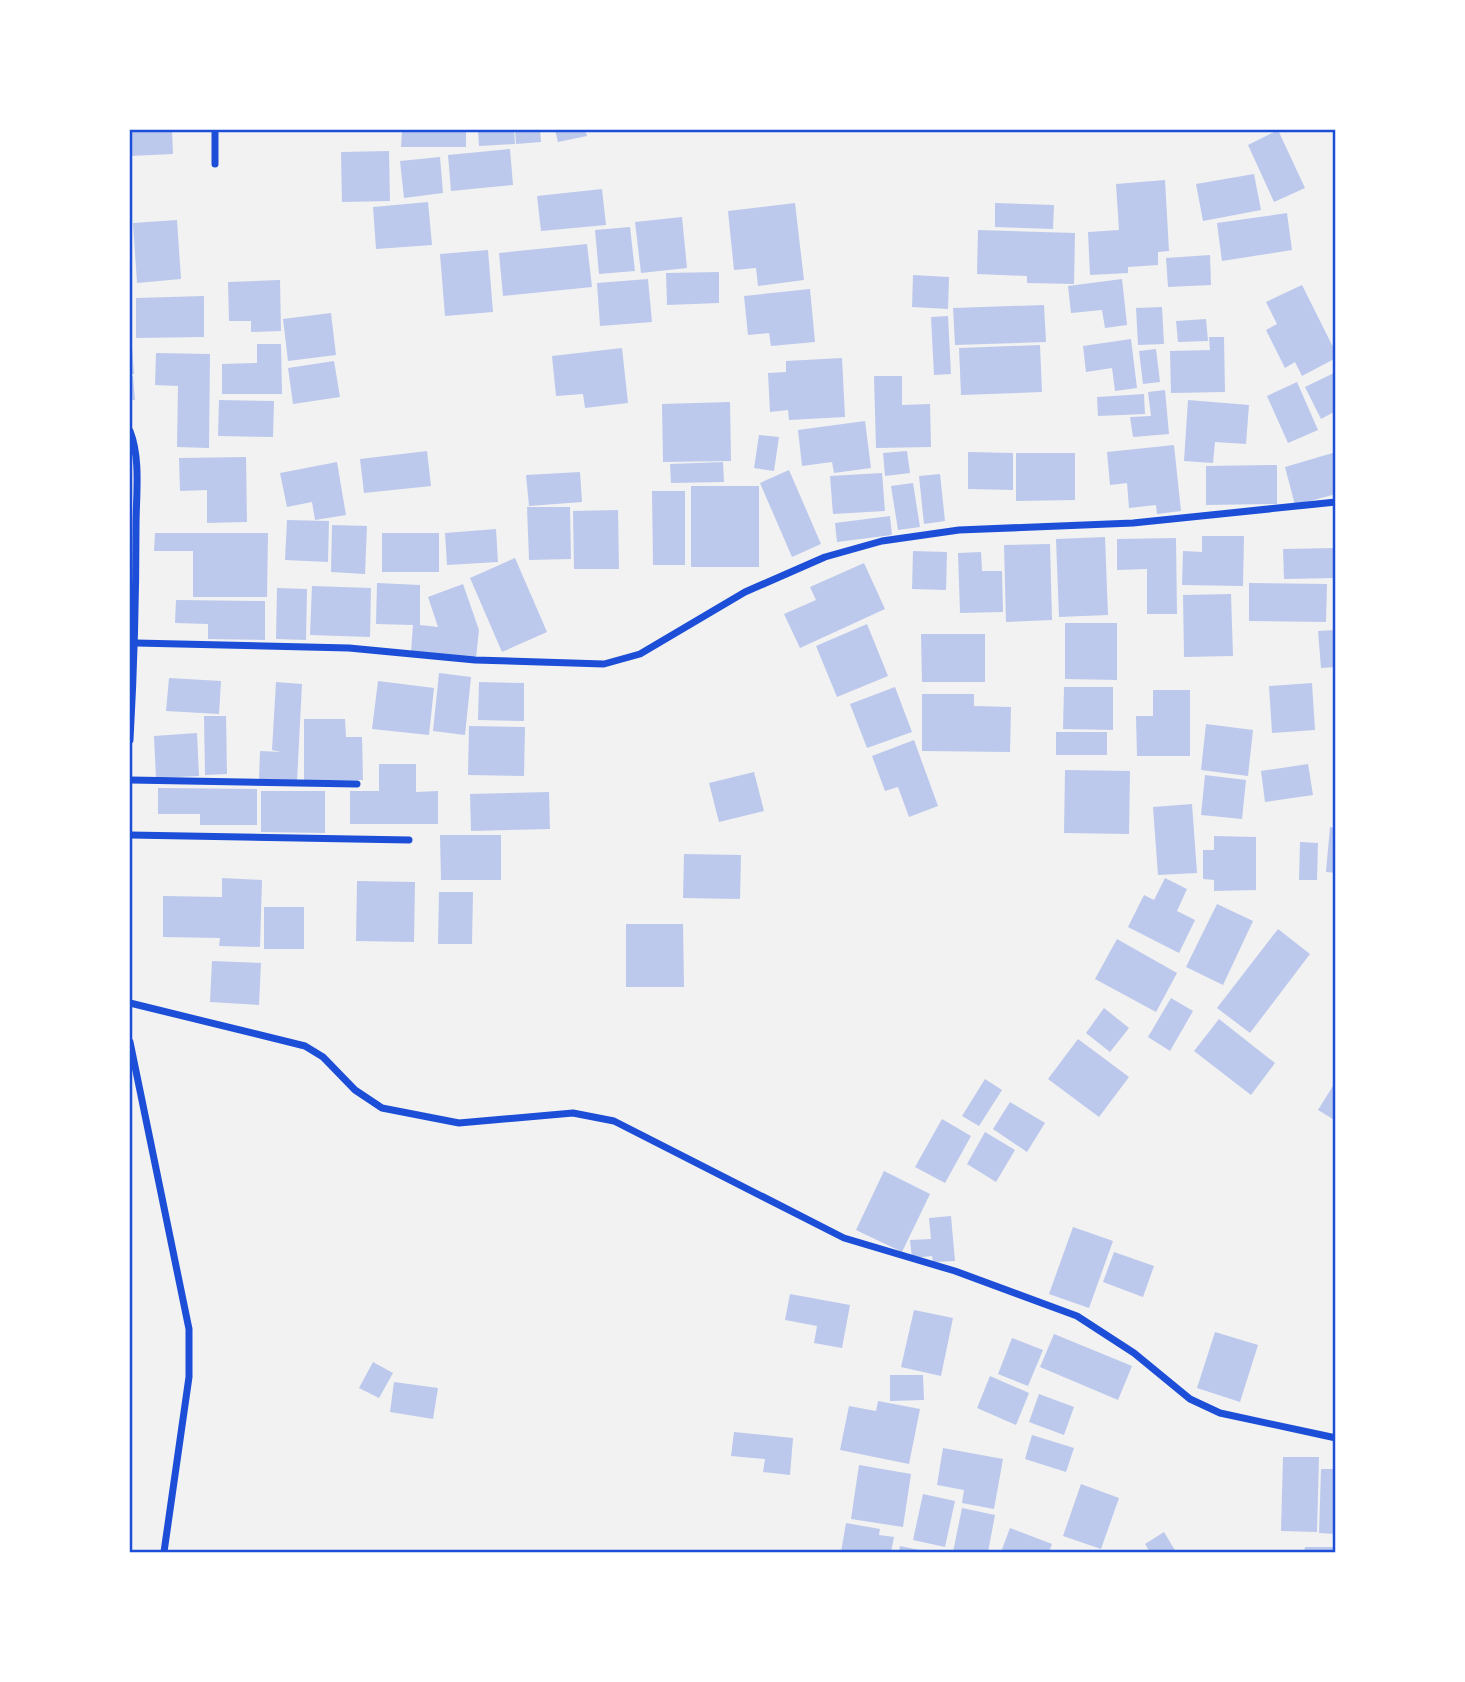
<svg xmlns="http://www.w3.org/2000/svg" width="1465" height="1682" font-family="'Public Sans',sans-serif">
	<rect width="100%" height="100%" fill="#f2f2f2"/>
	<g fill="#bdc9ec">
		<path d="M172,130L173,154L130,156V131Z"/>
		<path d="M402,130H466V147H401Z"/>
		<path d="M478,130H514L515,144L479,146Z"/>
		<path d="M515,130H540L541,142L516,144Z"/>
		<path d="M555,130H585L587,136L558,142Z"/>
		<path d="M1278,130L1305,188L1274,202L1248,145Z"/>
		<path d="M510,149L513,185L451,191L448,155Z"/>
		<path d="M389,151L390,201L342,202L341,152Z"/>
		<path d="M440,157L443,193L404,198L400,161Z"/>
		<path d="M1254,174L1261,210L1203,221L1196,184Z"/>
		<path d="M1165,180L1169,251L1158,252V265L1128,267V273L1090,275L1088,232L1119,230L1116,184Z"/>
		<path d="M602,189L606,225L541,231L537,196Z"/>
		<path d="M428,202L432,245L376,249L373,207Z"/>
		<path d="M795,203L804,280L758,286L756,268L734,270L728,211Z"/>
		<path d="M995,203L1054,205L1053,229L995,227Z"/>
		<path d="M1287,213L1292,250L1222,261L1217,223Z"/>
		<path d="M682,217L687,268L641,273L635,222Z"/>
		<path d="M177,220L181,279L137,283L133,223Z"/>
		<path d="M630,227L635,271L599,274L595,230Z"/>
		<path d="M978,230L1075,233L1074,284L1027,283V276L977,274Z"/>
		<path d="M587,244L592,287L503,296L499,253Z"/>
		<path d="M488,250L493,312L445,316L440,254Z"/>
		<path d="M1210,255L1211,285L1168,287L1166,258Z"/>
		<path d="M719,272V303L667,305L666,273Z"/>
		<path d="M913,275L949,277L948,309L912,307Z"/>
		<path d="M648,279L652,322L600,326L597,283Z"/>
		<path d="M1122,279L1127,325L1105,328L1102,310L1071,313L1068,286Z"/>
		<path d="M280,280L281,331L251,332V321H229L228,282Z"/>
		<path d="M1302,285L1336,353V358L1302,376L1295,362L1285,368L1266,330L1277,324L1266,302Z"/>
		<path d="M810,289L815,342L771,346L769,333L748,335L744,296Z"/>
		<path d="M204,296V337L136,338V298Z"/>
		<path d="M1044,305L1046,342L955,345L953,308Z"/>
		<path d="M1162,307L1164,344L1138,345L1136,308Z"/>
		<path d="M331,313L336,355L288,361L283,319Z"/>
		<path d="M948,316L951,374L934,375L931,317Z"/>
		<path d="M1206,319L1208,341L1178,342L1176,321Z"/>
		<path d="M1209,337H1224L1225,392L1171,393L1170,351L1210,350Z"/>
		<path d="M1131,339L1137,388L1115,391L1112,368L1086,372L1083,346Z"/>
		<path d="M257,344H281L282,394H222V364L257,363Z"/>
		<path d="M1040,345L1042,392L961,395L959,348Z"/>
		<path d="M132,347L134,374H130V348Z"/>
		<path d="M622,348L628,403L585,408L583,394L556,396L552,356Z"/>
		<path d="M1156,349L1160,382L1143,384L1139,351Z"/>
		<path d="M156,353L210,354L209,448L177,447L178,386L155,385Z"/>
		<path d="M842,358L845,417L789,420L788,410L770,412L768,373L786,372V361Z"/>
		<path d="M334,361L340,397L293,404L288,368Z"/>
		<path d="M1336,372V411L1321,419L1305,387Z"/>
		<path d="M130,376H133L135,400H130Z"/>
		<path d="M874,376H902V405L930,404L931,447L876,448Z"/>
		<path d="M1297,382L1318,430L1288,443L1267,396Z"/>
		<path d="M1165,390L1169,434L1133,437L1130,417L1151,416L1148,392Z"/>
		<path d="M1144,394L1145,414L1098,416L1097,397Z"/>
		<path d="M219,400L274,401L273,437L218,436Z"/>
		<path d="M1188,400L1249,405L1246,444L1215,442L1213,463L1184,461Z"/>
		<path d="M730,402L731,461L663,462L662,404Z"/>
		<path d="M865,421L871,468L834,473L832,462L802,466L798,430Z"/>
		<path d="M759,435L779,437L774,471L754,468Z"/>
		<path d="M1174,445L1181,511L1157,514L1156,505L1129,508L1127,483L1110,485L1107,452Z"/>
		<path d="M427,451L431,486L364,493L360,459Z"/>
		<path d="M907,451L910,473L885,476L883,453Z"/>
		<path d="M968,452L1013,453V490L968,489Z"/>
		<path d="M1336,452V494L1295,505L1285,467Z"/>
		<path d="M1016,453H1075V500L1016,501Z"/>
		<path d="M246,457L247,522L207,523V490L180,491L179,458Z"/>
		<path d="M337,462L346,515L315,520L312,502L287,507L280,473Z"/>
		<path d="M723,462L724,482L671,483L670,464Z"/>
		<path d="M1277,465V504L1206,505V466Z"/>
		<path d="M789,470L821,544L792,557L760,483Z"/>
		<path d="M580,472L582,502L529,506L526,475Z"/>
		<path d="M882,473L885,511L833,514L830,476Z"/>
		<path d="M940,474L945,521L924,524L919,476Z"/>
		<path d="M913,483L920,527L898,530L891,486Z"/>
		<rect x="691" y="486" width="68" height="81"/>
		<path d="M652,491H685V565H653Z"/>
		<path d="M527,507H570L571,559L529,560Z"/>
		<path d="M618,510L619,569H574L573,511Z"/>
		<path d="M890,516L892,535L837,542L835,523Z"/>
		<path d="M287,520L329,521L328,562L285,560Z"/>
		<path d="M332,525L367,526L365,574L331,572Z"/>
		<path d="M496,529L498,562L447,565L445,533Z"/>
		<path d="M155,533H268L267,597H193V551H154Z"/>
		<rect x="382" y="533" width="57" height="39"/>
		<path d="M1202,536H1244L1243,586L1182,585L1183,551L1202,552Z"/>
		<path d="M1105,537L1108,615L1059,617L1056,539Z"/>
		<path d="M1176,538L1177,614H1147V569L1117,570V539Z"/>
		<path d="M1050,544L1052,620L1006,622L1004,545Z"/>
		<path d="M1336,548V578L1284,579L1283,549Z"/>
		<path d="M913,551L947,552L946,590L912,589Z"/>
		<path d="M981,552L982,571H1002L1003,612L960,613L958,553Z"/>
		<path d="M515,558L547,632L502,652L470,578Z"/>
		<path d="M864,563L885,609L800,648L784,614L816,600L810,587Z"/>
		<path d="M377,583L420,585V625L438,627L428,597L463,584L479,630L476,658L411,652L413,625L376,624Z"/>
		<path d="M1249,583L1327,584L1326,622L1249,621Z"/>
		<path d="M312,586L371,588L370,637L310,635Z"/>
		<path d="M277,588L307,589L306,640L276,639Z"/>
		<path d="M1231,594L1233,656L1184,657L1183,595Z"/>
		<path d="M176,600L265,601V640L208,639V624L175,623Z"/>
		<path d="M1065,623H1117V680L1065,679Z"/>
		<path d="M867,624L888,676L837,697L816,646Z"/>
		<path d="M1336,630V667L1321,668L1318,631Z"/>
		<path d="M921,634H985V682H922Z"/>
		<path d="M439,673L471,677L465,735L433,731Z"/>
		<path d="M169,678L221,681L219,714L166,711Z"/>
		<path d="M378,681L434,688L429,735L372,729Z"/>
		<path d="M276,682L302,684L297,781L259,780L260,751L281,752L272,750Z"/>
		<path d="M479,682L524,683V721L478,720Z"/>
		<path d="M1312,683L1315,730L1272,733L1269,686Z"/>
		<path d="M895,687L912,732L867,748L850,704Z"/>
		<path d="M1064,687H1113V730L1063,729Z"/>
		<path d="M1153,690H1190V756H1137L1136,716H1153Z"/>
		<path d="M922,694H974V706L1011,707L1010,752L922,751Z"/>
		<path d="M204,716H226L227,774L205,775Z"/>
		<path d="M304,719H345L346,737H362L363,780H304Z"/>
		<path d="M1206,724L1253,730L1248,776L1201,770Z"/>
		<path d="M469,726L525,727L524,776L468,775Z"/>
		<rect x="1056" y="732" width="51" height="23"/>
		<path d="M197,733L199,776L156,778L154,736Z"/>
		<path d="M914,740L938,806L909,817L898,787L885,791L872,756Z"/>
		<path d="M379,764H416V792L438,791V824H350V791H379Z"/>
		<path d="M1308,764L1313,795L1265,802L1261,771Z"/>
		<path d="M1065,770L1130,771L1129,834L1064,833Z"/>
		<path d="M754,772L764,811L719,822L709,783Z"/>
		<path d="M1205,775L1246,780L1242,819L1201,815Z"/>
		<path d="M158,788L257,789V825H200V814H158Z"/>
		<path d="M261,791H325V833L261,832Z"/>
		<path d="M549,792L550,829L471,831L470,794Z"/>
		<path d="M1192,804L1197,873L1158,875L1153,807Z"/>
		<path d="M1330,827L1336,828V873L1326,872Z"/>
		<path d="M440,835H501V880H441Z"/>
		<path d="M1214,836L1256,837V890L1214,891V880L1203,879V850H1214Z"/>
		<path d="M1300,842L1318,843L1317,880H1299Z"/>
		<path d="M684,854L741,855L740,899L683,898Z"/>
		<path d="M222,878L262,880L260,947L219,946L220,938L163,937V896L222,897Z"/>
		<path d="M1165,878L1187,889L1177,911L1195,920L1179,953L1128,927L1144,895L1154,900Z"/>
		<path d="M357,881L415,882L414,942L356,941Z"/>
		<path d="M439,892H473L472,944H438Z"/>
		<path d="M1217,904L1253,921L1223,985L1186,967Z"/>
		<rect x="264" y="907" width="40" height="42"/>
		<path d="M626,924H683L684,987H626Z"/>
		<path d="M1278,929L1310,954L1250,1033L1217,1008Z"/>
		<path d="M1117,939L1177,973L1156,1012L1095,979Z"/>
		<path d="M212,961L261,963L259,1005L210,1002Z"/>
		<path d="M1171,998L1193,1011L1170,1051L1148,1037Z"/>
		<path d="M1104,1008L1129,1028L1110,1052L1086,1033Z"/>
		<path d="M1219,1019L1275,1063L1251,1095L1194,1051Z"/>
		<path d="M1078,1039L1129,1077L1099,1117L1048,1079Z"/>
		<path d="M985,1079L1002,1090L979,1126L962,1116Z"/>
		<path d="M1336,1081V1121L1318,1110Z"/>
		<path d="M1010,1102L1045,1123L1027,1152L993,1129Z"/>
		<path d="M942,1119L971,1136L945,1183L915,1167Z"/>
		<path d="M985,1132L1015,1150L996,1182L967,1164Z"/>
		<path d="M884,1171L930,1194L902,1252L856,1230Z"/>
		<path d="M951,1216L955,1261L933,1262L932,1256L912,1258L910,1240L931,1239L929,1218Z"/>
		<path d="M1073,1227L1113,1241L1089,1308L1049,1294Z"/>
		<path d="M1114,1252L1154,1266L1143,1297L1103,1282Z"/>
		<path d="M790,1294L850,1305L842,1348L814,1343L817,1326L785,1320Z"/>
		<path d="M914,1310L953,1318L941,1376L901,1367Z"/>
		<path d="M1215,1332L1258,1345L1240,1402L1197,1388Z"/>
		<path d="M1054,1334L1132,1366L1118,1400L1040,1367Z"/>
		<path d="M1012,1338L1043,1350L1028,1386L998,1374Z"/>
		<path d="M373,1362L393,1373L379,1398L359,1388Z"/>
		<path d="M890,1375H923L924,1400L890,1401Z"/>
		<path d="M990,1376L1029,1393L1016,1425L977,1408Z"/>
		<path d="M394,1382L438,1388L433,1419L390,1412Z"/>
		<path d="M1039,1394L1074,1407L1064,1435L1029,1422Z"/>
		<path d="M878,1401L920,1409L909,1464L840,1450L849,1406L876,1411Z"/>
		<path d="M734,1432L793,1438L790,1475L763,1472L765,1459L731,1456Z"/>
		<path d="M1032,1435L1074,1448L1066,1472L1025,1459Z"/>
		<path d="M943,1448L1003,1459L994,1509L962,1503L964,1490L937,1485Z"/>
		<path d="M1283,1457H1319L1317,1532L1281,1531Z"/>
		<path d="M859,1465L911,1474L903,1527L851,1519Z"/>
		<path d="M1321,1469H1336V1534L1319,1533Z"/>
		<path d="M1081,1484L1119,1498L1101,1549L1063,1536Z"/>
		<path d="M923,1494L955,1501L945,1547L913,1540Z"/>
		<path d="M962,1508L995,1515L988,1552H953Z"/>
		<path d="M846,1523L880,1529L879,1535L894,1537L891,1552H841Z"/>
		<path d="M1010,1528L1052,1544L1049,1552H1001Z"/>
		<path d="M1164,1532L1176,1552H1150L1145,1544Z"/>
		<path d="M900,1546L924,1551V1552H899Z"/>
		<path d="M1305,1547H1336V1552H1304Z"/>
	</g>
	<g fill="none" stroke-linecap="round" stroke-linejoin="round">
		<g stroke="#1d4ed8" stroke-width="7">
			<path d="M215,164V130"/>
			<path d="M130,431C141,459 136,496 136,526C136,598 134,669 130,740"/>
			<path d="M136,643L349,648L475,660L604,664L640,654L745,592L825,557L882,541L959,530L1133,523L1336,502"/>
			<path d="M130,780L357,784"/>
			<path d="M130,835L409,840"/>
			<path d="M130,1003L305,1046L323,1057L355,1090L382,1108L459,1123L573,1113L614,1121L844,1238L955,1271L1077,1316L1134,1353L1190,1399L1220,1413L1336,1438"/>
			<path d="M130,1042L189,1329V1377L164,1552"/>
		</g>
	</g>
	<rect width="1465" height="1682" fill="none" stroke="#ffffff" stroke-width="262"/>
	<rect x="131" y="131" width="1203" height="1420" fill="none" stroke="#1d4ed8" stroke-width="2.5"/>
</svg>
